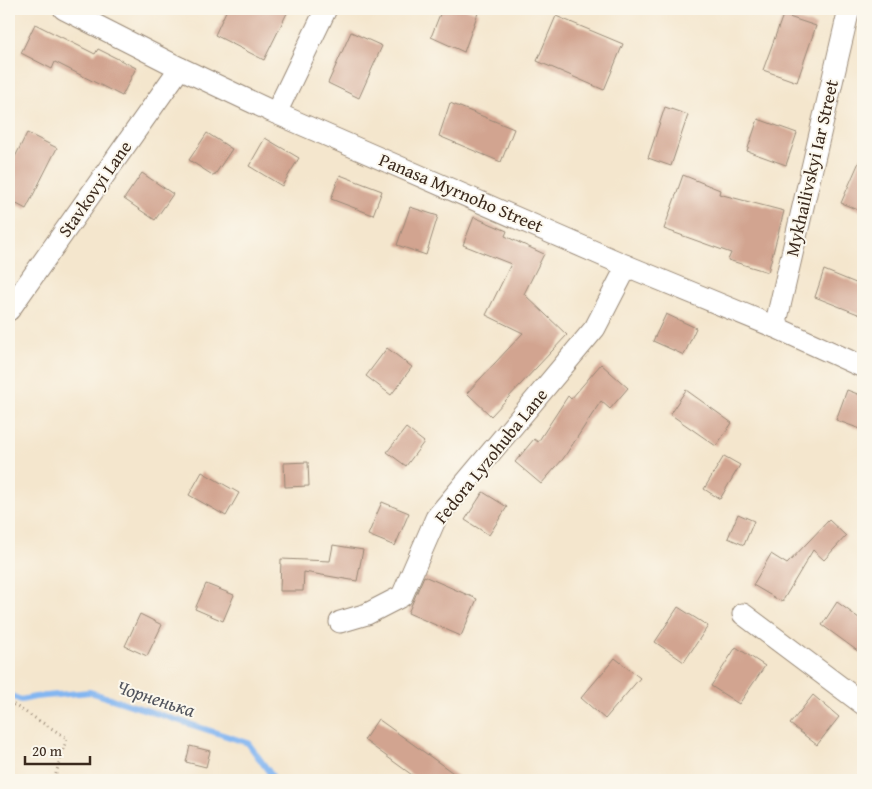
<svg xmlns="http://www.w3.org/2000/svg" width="872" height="789" font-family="'Gentium Book Plus',serif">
	<rect width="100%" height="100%" fill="#fbf7ec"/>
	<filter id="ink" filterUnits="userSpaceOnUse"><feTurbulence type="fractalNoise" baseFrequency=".02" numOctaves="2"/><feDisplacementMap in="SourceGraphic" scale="10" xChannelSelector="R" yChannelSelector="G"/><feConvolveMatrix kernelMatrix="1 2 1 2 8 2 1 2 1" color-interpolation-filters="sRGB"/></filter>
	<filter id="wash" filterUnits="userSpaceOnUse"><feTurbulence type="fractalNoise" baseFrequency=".0096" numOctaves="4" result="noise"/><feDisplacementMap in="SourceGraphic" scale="20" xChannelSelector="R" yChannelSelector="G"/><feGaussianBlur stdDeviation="1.12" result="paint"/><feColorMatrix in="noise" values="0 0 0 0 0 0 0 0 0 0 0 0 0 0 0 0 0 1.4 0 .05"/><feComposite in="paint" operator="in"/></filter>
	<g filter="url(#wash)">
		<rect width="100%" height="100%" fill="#f4e6cd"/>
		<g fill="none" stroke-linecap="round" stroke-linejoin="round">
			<path stroke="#83b6f1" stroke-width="6" d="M9,695L21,700L35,697L90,692L248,743L275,780"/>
		</g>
		<g id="blocks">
			<g fill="#d2a490">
				<path d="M227,9H289L264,60L215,35Z"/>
				<path d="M442,9H467L478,13L464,52L431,37Z"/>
				<path d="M783,15L816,26L797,82L763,70Z"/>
				<path d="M556,16L623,44L604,90L537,61Z"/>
				<path d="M35,24L95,54L98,49L136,68L122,96L55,62L52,69L21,53Z"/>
				<path d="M351,32L382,46L359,98L328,83Z"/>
				<path d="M450,103L514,129L501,162L439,136Z"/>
				<path d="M665,107L688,115L671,166L648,158Z"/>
				<path d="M758,119L797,133L786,165L747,151Z"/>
				<path d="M27,133L57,148L26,209L9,200V169Z"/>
				<path d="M207,133L232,149L214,176L189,160Z"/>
				<path d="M265,138L299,158L282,186L249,166Z"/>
				<path d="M863,153V212L841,203Z"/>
				<path d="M142,173L173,194L155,220L124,199Z"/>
				<path d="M340,175L382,191L373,215L331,199Z"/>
				<path d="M683,175L720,190L719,194L784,211L768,272L728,260L731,253L664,229Z"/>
				<path d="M410,207L438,216L426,255L397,245Z"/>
				<path d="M474,217L507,231L505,236L544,254L524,294L567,335L491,416L467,393L523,333L486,315L511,264L463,245Z"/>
				<path d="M824,270L863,286V316L815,297Z"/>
				<path d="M666,314L696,328L684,355L653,341Z"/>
				<path d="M387,348L412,367L391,395L366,376Z"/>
				<path d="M601,364L628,388L610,409L601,401L563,459L541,484L515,462L534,439L538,442L568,396L571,399Z"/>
				<path d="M686,390L732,423L716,446L670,414Z"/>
				<path d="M847,390L863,396V430L836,420Z"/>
				<path d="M406,428L424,442L406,466L387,452Z"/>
				<path d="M724,456L740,465L720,499L704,489Z"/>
				<path d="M308,462L309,486L285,487L284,463Z"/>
				<path d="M202,472L239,493L226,516L189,495Z"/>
				<path d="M483,492L507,507L489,535L465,520Z"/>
				<path d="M382,502L409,513L395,546L368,535Z"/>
				<path d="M738,514L754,521L744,545L728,538Z"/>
				<path d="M829,520L846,536L824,560L813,550L782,602L753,585L771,554L787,564Z"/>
				<path d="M333,545L363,550L357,581L304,572L303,591H280L281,559L330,561Z"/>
				<path d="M424,576L477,599L461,636L408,613Z"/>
				<path d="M206,584L234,595L223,621L195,609Z"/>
				<path d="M837,602L863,621V655L822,625Z"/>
				<path d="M678,607L708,626L684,662L655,642Z"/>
				<path d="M140,614L162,625L147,656L125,646Z"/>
				<path d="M736,647L765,666L739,704L711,686Z"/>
				<path d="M615,658L640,678L605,719L581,698Z"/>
				<path d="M813,695L839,717L817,745L790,724Z"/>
				<path d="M378,719L463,780H419L364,740Z"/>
				<path d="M190,746L210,751L206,767L186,762Z"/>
			</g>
		</g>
	</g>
	<g filter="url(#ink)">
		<use href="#blocks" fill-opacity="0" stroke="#988876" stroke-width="1"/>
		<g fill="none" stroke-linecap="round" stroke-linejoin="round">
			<g stroke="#988876" stroke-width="23">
				<g id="minor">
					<path d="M64,9L180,68L271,111L627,266L775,327L863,367"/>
					<path d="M276,113L326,9"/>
					<path d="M9,310L180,68"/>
					<path d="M775,327L849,9"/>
					<path d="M743,614L863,704"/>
					<path d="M340,622L367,614L402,596L436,518L595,328L627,266"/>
				</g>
			</g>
			<path stroke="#988876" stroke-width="3" stroke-dasharray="1 4" stroke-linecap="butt" d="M9,702L67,738L54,780"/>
			<use href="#minor" stroke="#fff" stroke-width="21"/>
		</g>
	</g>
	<g text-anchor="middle" stroke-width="4" stroke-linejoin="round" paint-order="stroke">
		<g font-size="18" fill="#3b2a1e" stroke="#fbf7ec">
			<text transform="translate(812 168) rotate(-77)" y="6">Mykhailivskyi Iar Street</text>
			<text transform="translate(95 189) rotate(-55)" y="6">Stavkovyi Lane</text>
			<text transform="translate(461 193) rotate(23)" y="6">Panasa Myrnoho Street</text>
			<text transform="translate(491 456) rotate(-51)" y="6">Fedora Lyzohuba Lane</text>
		</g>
		<g font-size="19" font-style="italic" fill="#51545d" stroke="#fbf7ec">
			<text transform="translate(156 698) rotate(18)" y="7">Чорненька</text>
		</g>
	</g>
	<rect width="872" height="789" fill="none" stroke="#fbf7ec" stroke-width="30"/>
	<path d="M25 756v8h65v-8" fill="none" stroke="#3b2a1e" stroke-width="2.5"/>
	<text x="32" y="756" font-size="15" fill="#3b2a1e" stroke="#fbf7ec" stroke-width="4" paint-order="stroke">20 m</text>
</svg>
